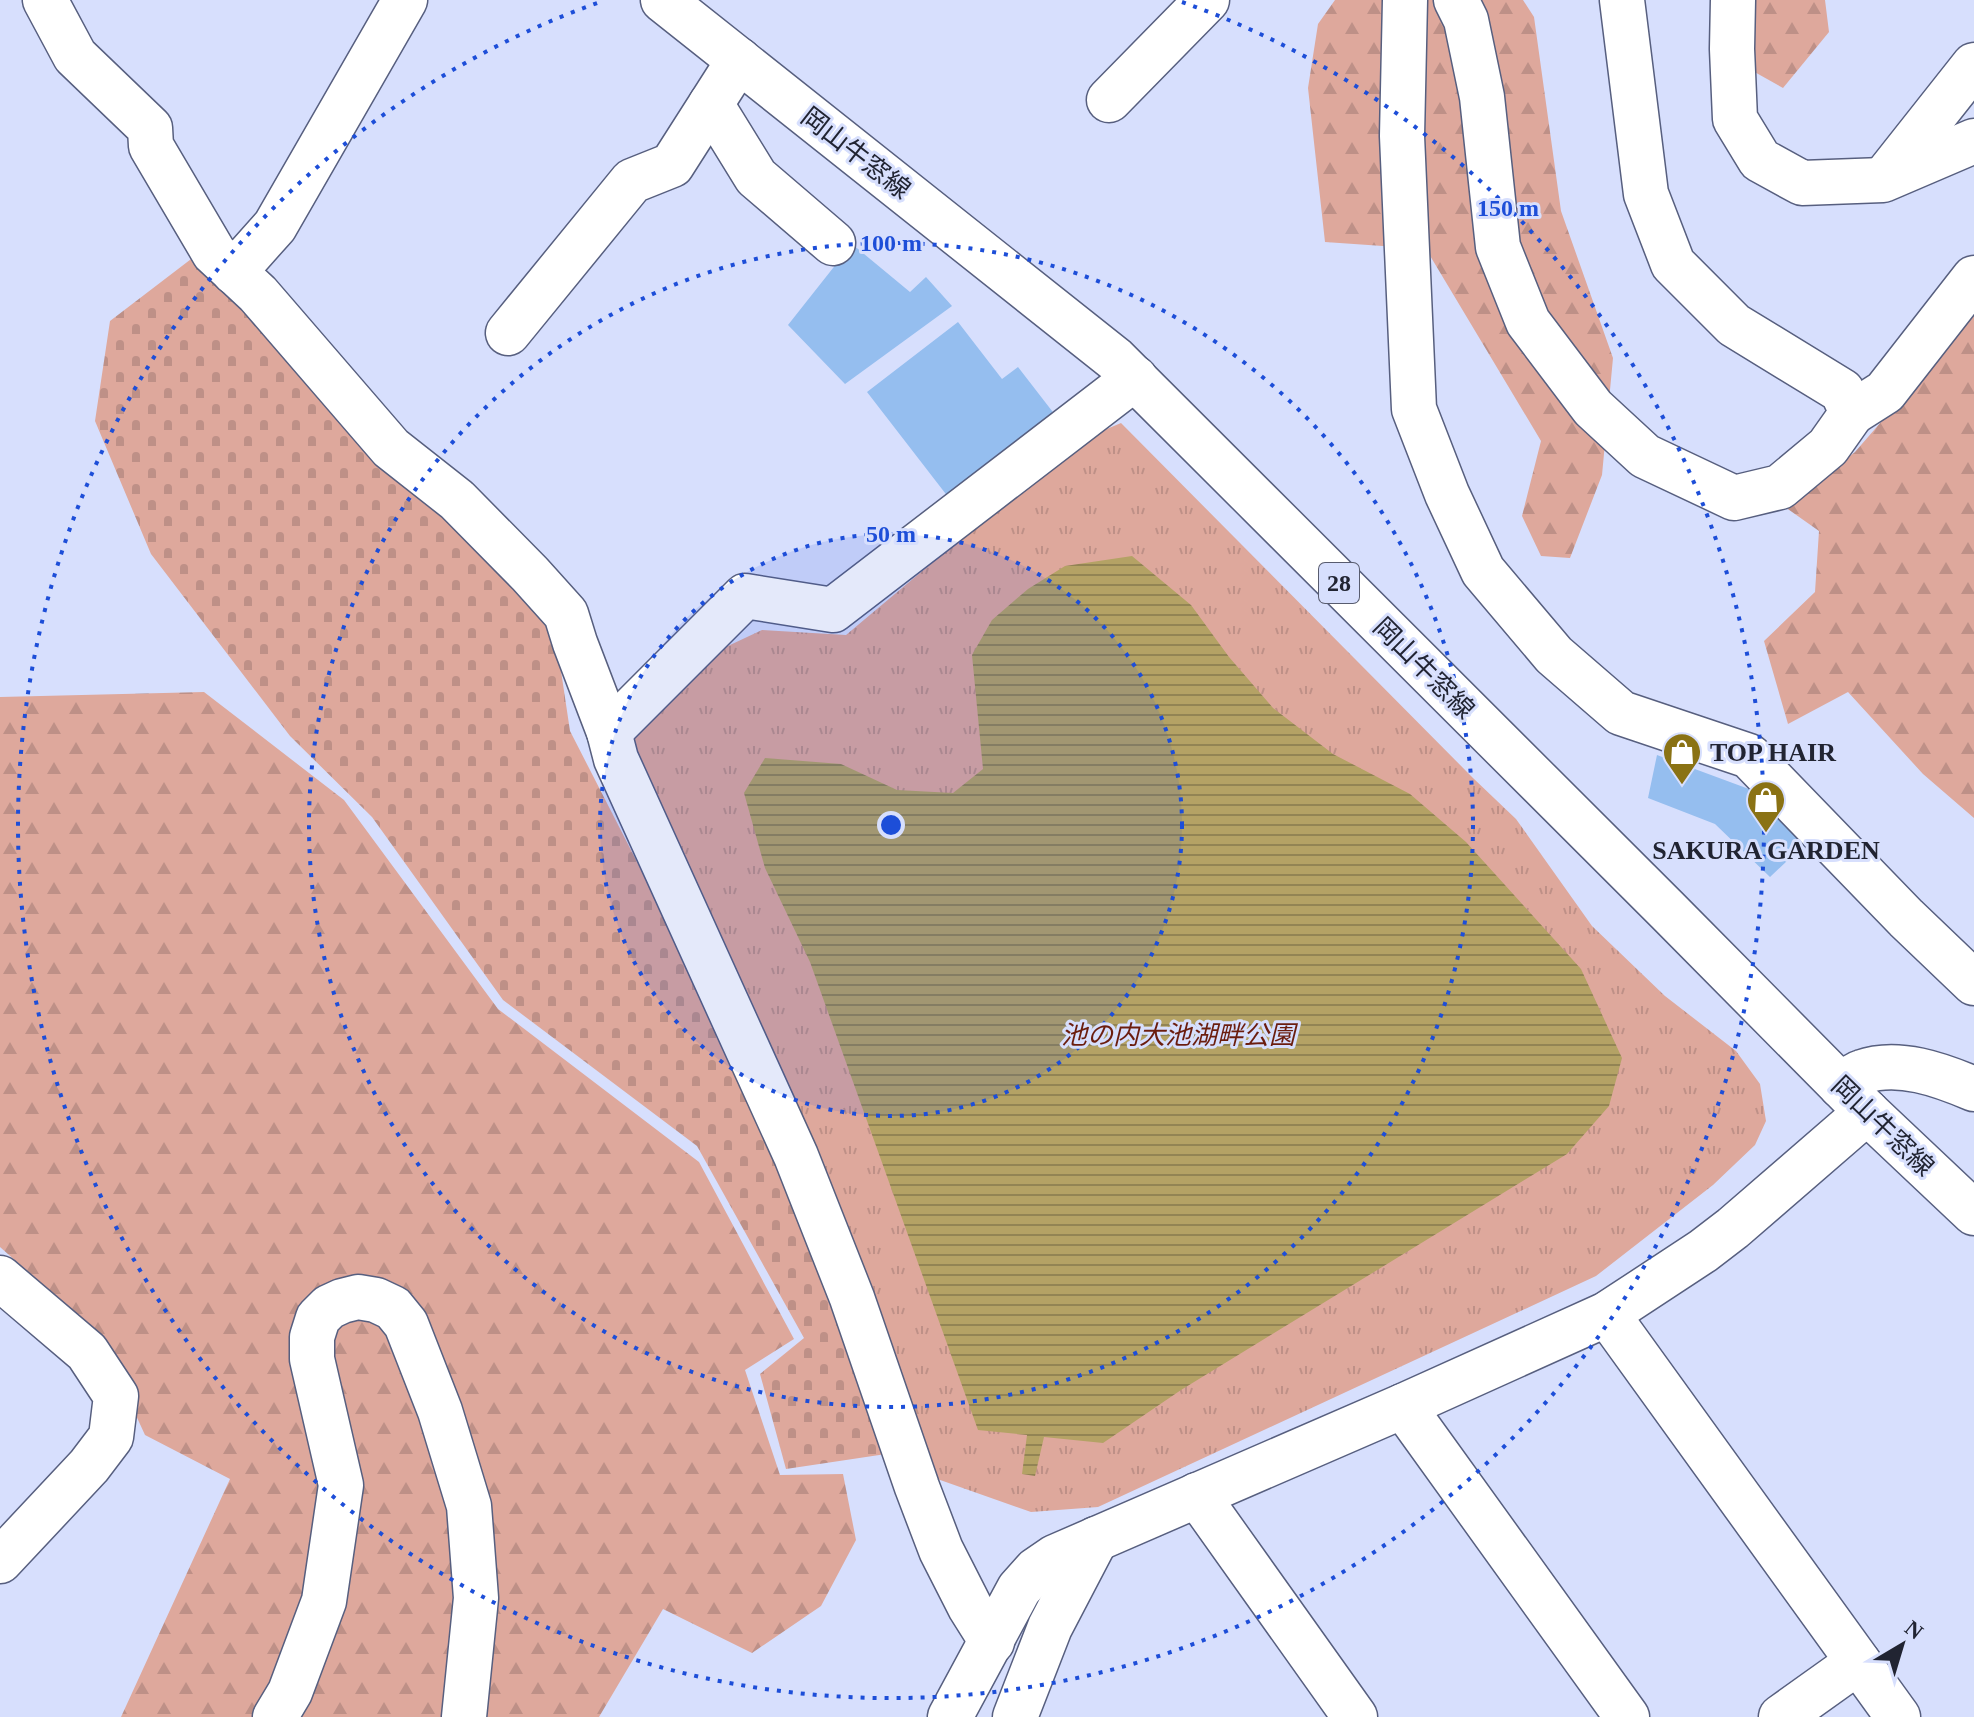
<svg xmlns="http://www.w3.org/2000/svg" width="1974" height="1717" font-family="'Times New Roman','Noto Sans JP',serif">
	<defs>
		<pattern id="forest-firs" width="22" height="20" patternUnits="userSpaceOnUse" patternTransform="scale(2)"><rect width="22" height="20" fill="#dea89c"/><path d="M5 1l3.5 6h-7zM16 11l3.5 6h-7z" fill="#be9087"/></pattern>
		<pattern id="cemetery-stones" width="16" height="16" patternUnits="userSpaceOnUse" patternTransform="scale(2)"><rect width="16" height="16" fill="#dea89c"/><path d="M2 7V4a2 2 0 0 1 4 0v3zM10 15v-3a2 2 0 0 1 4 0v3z" fill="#be9087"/></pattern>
		<pattern id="park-tufts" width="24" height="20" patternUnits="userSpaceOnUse" patternTransform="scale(2)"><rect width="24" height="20" fill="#dea89c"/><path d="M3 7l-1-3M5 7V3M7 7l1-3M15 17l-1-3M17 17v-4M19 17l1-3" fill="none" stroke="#be9087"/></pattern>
		<pattern id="water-rules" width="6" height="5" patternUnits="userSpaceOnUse" patternTransform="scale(2)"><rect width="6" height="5" fill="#b4a265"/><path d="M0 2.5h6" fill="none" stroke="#928454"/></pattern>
	</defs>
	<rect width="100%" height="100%" fill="#d7dffd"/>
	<g fill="url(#forest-firs)">
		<path d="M1335,0H1523L1534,17L1561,211L1613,358L1602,475L1570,558L1541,556L1522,516L1541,441L1426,249L1325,242L1308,88L1318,24Z"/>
		<path d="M1755,0H1825L1829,32L1783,88L1751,70Z"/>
		<path d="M1974,311V818L1923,774L1848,692L1788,724L1764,641L1815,592L1819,531L1785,507L1855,452L1960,331Z"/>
		<path d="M204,692L344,800L498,1009L699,1162L794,1339L745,1370L780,1475L843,1474L856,1540L821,1606L752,1653L663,1609L599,1717H121L230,1479L145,1435L99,1335L0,1247V697Z"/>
	</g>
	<path fill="url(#cemetery-stones)" d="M199,253L369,447L554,624L570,731L735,1053L832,1284L886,1454L786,1469L760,1374L804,1338L697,1146L503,1000L372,817L290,736L151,554L95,421L110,321Z"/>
	<path fill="url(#park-tufts)" d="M1121,423L1473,778L1516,819L1592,926L1665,996L1736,1051L1760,1084L1766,1121L1755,1145L1713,1185L1596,1276L1098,1507L1031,1512L926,1475L628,745L698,660L762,630L846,635L1076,442Z"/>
	<path fill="url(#water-rules)" d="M1132,556L1191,605L1229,657L1273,708L1333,754L1410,794L1466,842L1581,969L1622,1058L1609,1106L1567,1154L1181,1390L1103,1443L1044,1437L1035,1476L1022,1474L1027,1435L978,1430L810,962L765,868L744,793L765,758L841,764L897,790L953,793L983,769L972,655L992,620L1028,589L1065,566Z"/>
	<g fill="#95beef">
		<path d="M852,244L910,292L926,277L952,306L845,384L788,325Z"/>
		<path d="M958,322L1002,379L1018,367L1059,420L952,502L867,392Z"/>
		<path d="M1657,755L1757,792L1807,842L1770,877L1715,824L1648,798Z"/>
	</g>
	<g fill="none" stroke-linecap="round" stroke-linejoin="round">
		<g stroke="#575f7f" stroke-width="47">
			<g id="minor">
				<path d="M45,0L75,56L150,128L151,146L214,253L258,294L391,448L457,500L530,574L566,614L575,643L609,732L616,759L796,1156L852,1298L917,1487L941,1550L970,1607L992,1642"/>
				<path d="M1405,0L1402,136L1414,409L1447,494L1483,571L1554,655L1621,713L1749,756L1906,918L1974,983"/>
				<path d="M1456,0L1466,20L1482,97L1498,247L1528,322L1593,408L1645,456L1734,498L1780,487L1828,447L1852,413L1842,391L1734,325L1673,264L1646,194L1622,0"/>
				<path d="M1733,0L1732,49L1735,119L1760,160L1802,183L1883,180L1974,141"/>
				<path d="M1109,100L1207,0"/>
				<path d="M711,104L756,177L833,243"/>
				<path d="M1887,175L1974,65"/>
				<path d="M234,272L275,226L405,0"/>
				<path d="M508,333L632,181L672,165L739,60"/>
				<path d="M1852,413L1885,392L1974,278"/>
				<path d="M609,732L745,596L833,610L1135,378"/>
				<path d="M1841,1086C1847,1081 1855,1074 1862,1072C1898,1059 1941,1075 1974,1089"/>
				<path d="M0,1278L87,1352L116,1396L111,1437L89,1466L0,1561"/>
				<path d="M1607,1314L1898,1717"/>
				<path d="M1403,1406L1627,1717"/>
				<path d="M1197,1495L1355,1717"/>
				<path d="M275,1717L290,1692L324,1601L341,1485L312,1359V1337L318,1318L329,1307L342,1301L358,1297L376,1300L393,1308L406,1324L440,1411L469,1506L476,1598L464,1717"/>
				<path d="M950,1717L1019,1589L1036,1570L1055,1557L1403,1406L1607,1314L1703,1251L1733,1228L1867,1112"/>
				<path d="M1015,1717L1050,1627L1096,1539"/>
				<path d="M1781,1717L1858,1662"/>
			</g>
		</g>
		<g stroke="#575f7f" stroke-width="47">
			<path id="major" d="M663,0L1115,359L1668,911L1867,1112L1974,1213"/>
		</g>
		<use href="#minor" stroke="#fff" stroke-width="44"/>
		<use href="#major" stroke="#fff" stroke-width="44"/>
	</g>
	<circle cx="891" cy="825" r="291" fill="#1d4ed8" fill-opacity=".12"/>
	<g fill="none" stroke="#1d4ed8" stroke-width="4" stroke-dasharray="4 8">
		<circle cx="891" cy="825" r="291"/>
		<circle cx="891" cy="825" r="582"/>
		<path d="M1182 2A873 873 0 1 1 600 2"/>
	</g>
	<defs>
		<g id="shop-pin" transform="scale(2)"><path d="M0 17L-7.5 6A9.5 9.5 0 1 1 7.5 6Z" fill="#8a7214" stroke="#d7dffd"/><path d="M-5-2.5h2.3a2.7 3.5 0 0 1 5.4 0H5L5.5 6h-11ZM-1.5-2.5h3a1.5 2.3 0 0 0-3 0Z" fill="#fff"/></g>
	</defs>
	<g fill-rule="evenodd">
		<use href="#shop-pin" x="1682" y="752"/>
		<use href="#shop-pin" x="1766" y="800"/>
	</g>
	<g text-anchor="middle" stroke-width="6" stroke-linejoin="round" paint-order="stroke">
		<rect fill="#d7dffd" stroke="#585c6f" stroke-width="2" x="1319" y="563" width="40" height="40" rx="6"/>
		<g font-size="24" font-weight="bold" fill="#212432">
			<text x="1339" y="591">28</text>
		</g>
		<g font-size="26" fill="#212432" stroke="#d7dffd">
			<text transform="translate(856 153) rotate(38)" y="9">岡山牛窓線</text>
			<text transform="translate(1424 668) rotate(45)" y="9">岡山牛窓線</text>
			<text transform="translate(1883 1126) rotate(44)" y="9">岡山牛窓線</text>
		</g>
		<g font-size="26" font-weight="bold" fill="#212432" stroke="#d7dffd" text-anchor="start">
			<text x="1710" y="761">TOP HAIR</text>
			<text x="1766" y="859" text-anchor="middle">SAKURA GARDEN</text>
		</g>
		<g font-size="26" font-style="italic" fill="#6b1d0e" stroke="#d7dffd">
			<text x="1178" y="1044">池の内大池湖畔公園</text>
		</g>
	</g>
	<circle cx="891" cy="825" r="12" fill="#1d4ed8" stroke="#d7dffd" stroke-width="4"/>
	<g font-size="24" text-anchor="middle" font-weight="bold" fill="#1d4ed8" stroke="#d7dffd" stroke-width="6" stroke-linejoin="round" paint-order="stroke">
		<text x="1508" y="216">150 m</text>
		<text x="891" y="251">100 m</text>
		<text x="891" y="542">50 m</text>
	</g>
	<g transform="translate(1902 1645) rotate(38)" stroke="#d7dffd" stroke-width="6" paint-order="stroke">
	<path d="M0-6L14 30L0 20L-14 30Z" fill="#212432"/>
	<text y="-12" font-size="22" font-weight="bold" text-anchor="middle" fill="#212432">N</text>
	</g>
</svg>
